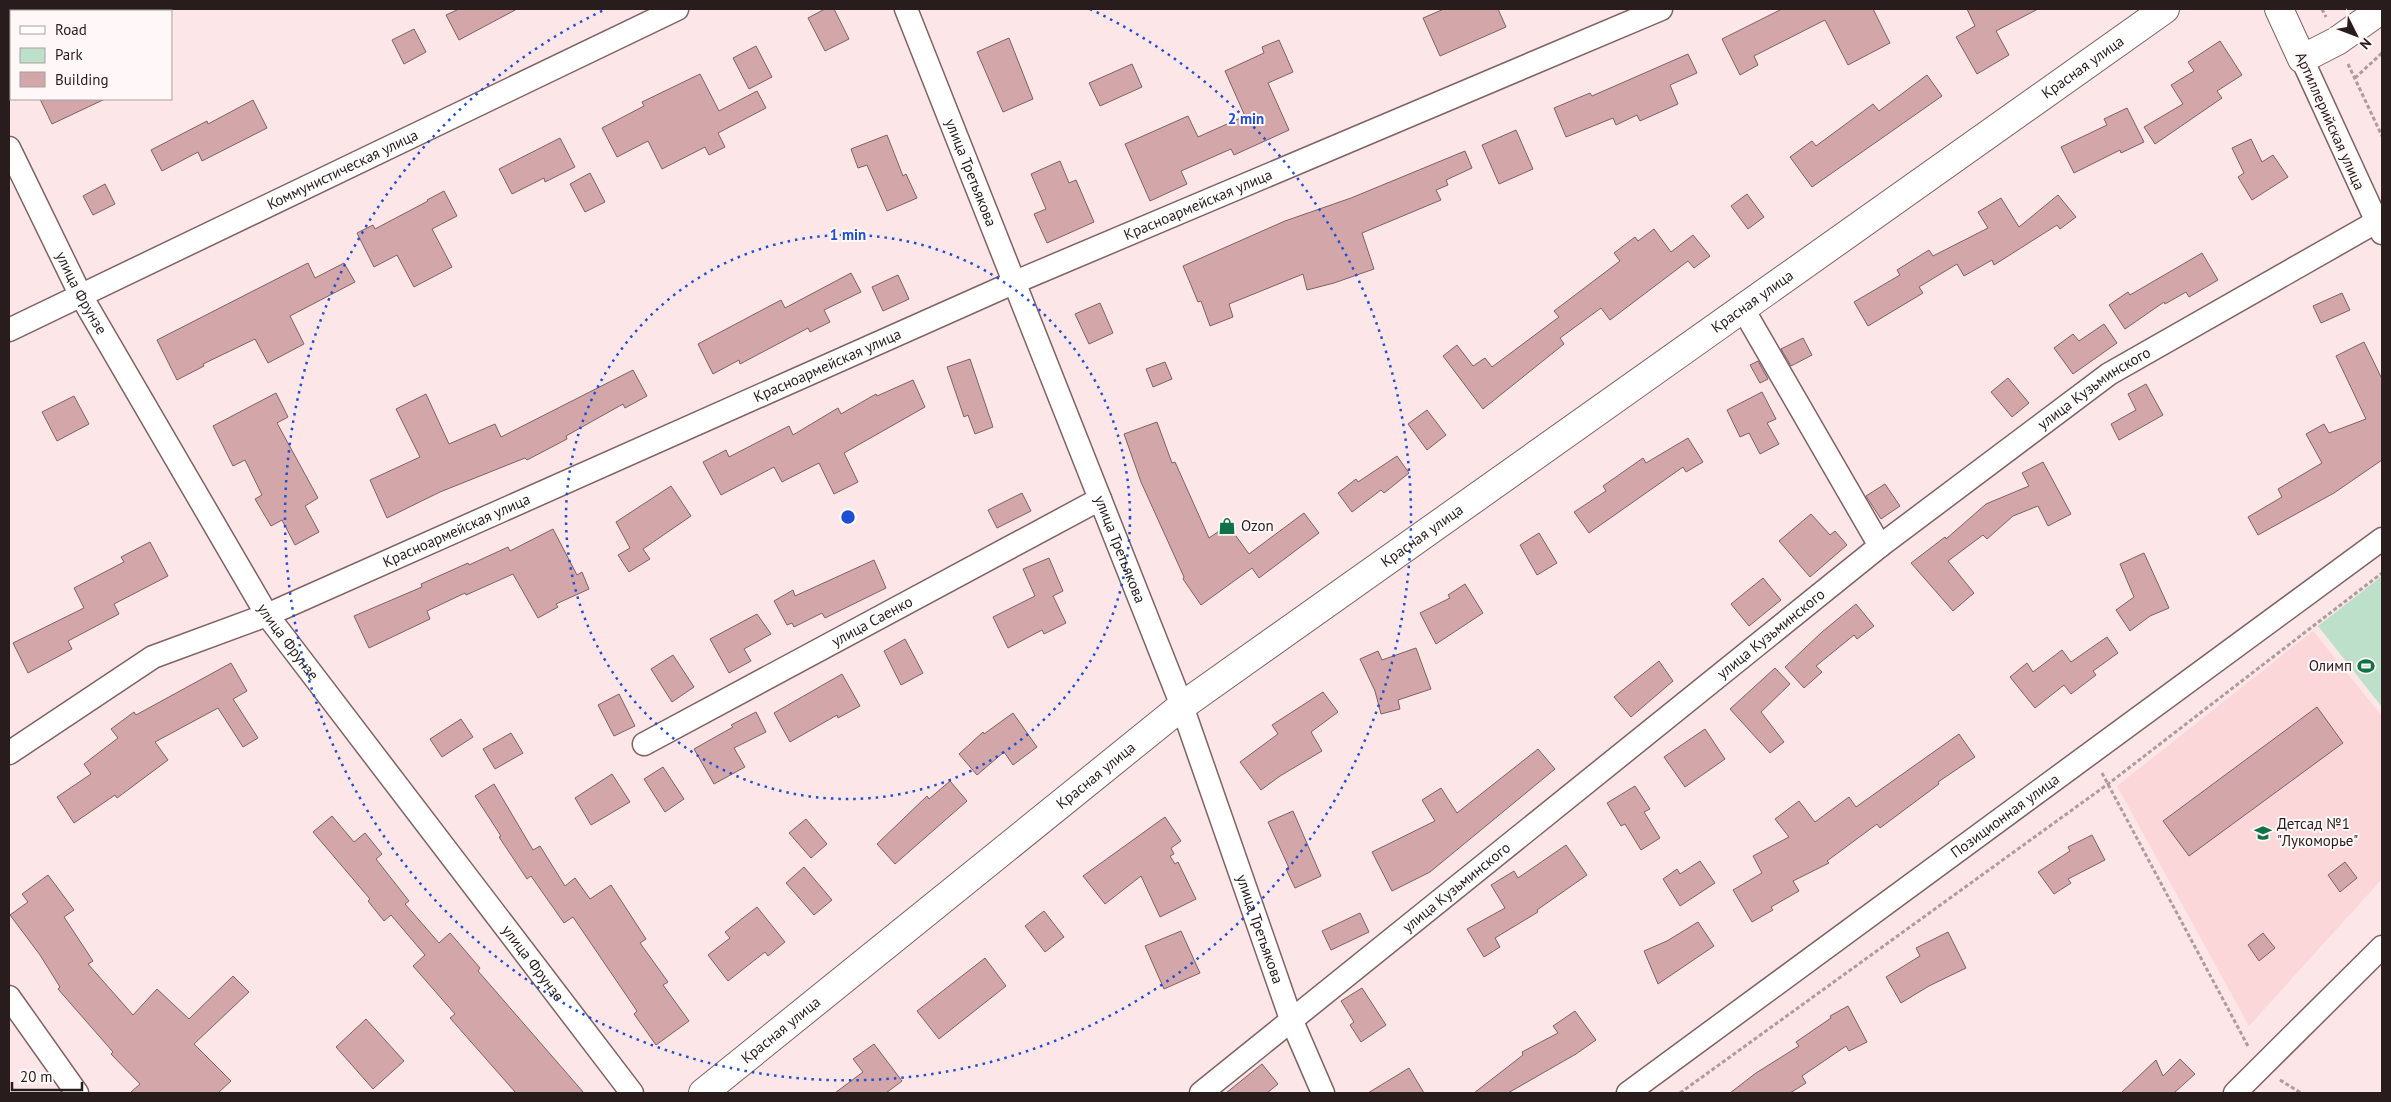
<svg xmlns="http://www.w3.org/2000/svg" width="2391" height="1102" font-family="'PT Sans',sans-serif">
	<rect width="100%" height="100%" fill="#fce6e7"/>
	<path fill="#fbd7d9" d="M2313,631L2382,716V879L2249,1026L2117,786Z"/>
	<path fill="#bde0ca" d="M2382,576V707L2318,626Z"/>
	<g fill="#d3a7aa" stroke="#7f6163">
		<path d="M459,9H517L459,40L446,15Z"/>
		<path d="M825,9H834L849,39L825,51L808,18Z"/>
		<path d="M1444,9H1498L1506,27L1440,56L1423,18Z"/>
		<path d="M1782,9H1873L1890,43L1848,65L1825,20L1754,56L1758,65L1740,75L1722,39Z"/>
		<path d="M1967,9H2038L1996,31L2009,55L1977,74L1956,37L1975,26Z"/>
		<path d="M414,29L426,52L404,64L392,40Z"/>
		<path d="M1009,38L1033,99L1003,112L977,52Z"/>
		<path d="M1279,40L1293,72L1268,83L1289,130L1234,155L1231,149L1181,171L1187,184L1150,201L1125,144L1188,116L1198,137L1245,116L1225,71L1264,53L1262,47Z"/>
		<path d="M2220,41L2242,75L2217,91L2222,98L2155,144L2144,127L2183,104L2171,85L2194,71L2188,62Z"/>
		<path d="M756,46L772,77L749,89L733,58Z"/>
		<path d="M1688,54L1697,73L1670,85L1678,104L1640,121L1637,115L1616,125L1613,118L1566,137L1554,108L1590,93L1592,96Z"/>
		<path d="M1132,64L1142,87L1100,106L1089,83Z"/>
		<path d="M700,74L719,111L757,91L766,108L718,133L725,147L709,155L705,147L662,169L648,141L617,157L602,128L644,106L642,102Z"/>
		<path d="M1927,75L1942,96L1812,187L1790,157L1812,141L1816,146L1873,104L1879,111Z"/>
		<path d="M40,99H105L52,124Z"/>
		<path d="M253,100L267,128L202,161L198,152L162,171L151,150L207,121L208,124Z"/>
		<path d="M2127,108L2144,142L2121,153L2120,150L2074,173L2061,147L2107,125L2104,119Z"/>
		<path d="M1516,130L1533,169L1499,184L1482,145Z"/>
		<path d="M887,135L903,176L906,174L917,198L887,211L867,165L858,168L851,149Z"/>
		<path d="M560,138L575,167L545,182L544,178L512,194L499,169Z"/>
		<path d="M2251,139L2262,162L2273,155L2288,177L2252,200L2238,177L2244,173L2232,148Z"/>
		<path d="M1465,151L1472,168L1446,180L1448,185L1436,190L1441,200L1362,233L1374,269L1334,283L1307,290L1303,274L1229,304L1233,317L1210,326L1201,301L1198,302L1183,266L1285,221L1351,198Z"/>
		<path d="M1060,161L1069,183L1076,180L1094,222L1047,243L1034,214L1046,209L1031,174Z"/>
		<path d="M590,173L605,202L585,212L570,184Z"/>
		<path d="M105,184L115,204L93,215L83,196Z"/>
		<path d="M444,191L457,216L432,229L452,267L414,287L397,255L374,267L357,233L373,225L375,229L428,201L427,200Z"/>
		<path d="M1747,194L1764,217L1748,229L1731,206Z"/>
		<path d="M2058,195L2076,217L2060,229L2057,225L1994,265L1992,260L1964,276L1957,264L1919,287L1923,293L1868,326L1854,302L1900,275L1897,270L1929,250L1933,256L1988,228L1978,212L2001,198L2019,227Z"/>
		<path d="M1654,229L1671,252L1693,235L1710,256L1694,268L1688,261L1610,320L1601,308L1560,338L1564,344L1483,409L1443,356L1457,345L1473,366L1485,358L1492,367L1559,317L1554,311L1620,261L1614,253L1635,237L1638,241Z"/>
		<path d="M2202,253L2218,280L2189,297L2186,292L2165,304L2164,302L2125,329L2109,305L2128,292L2130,295Z"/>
		<path d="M308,263L315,278L344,263L355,282L290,316L304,344L268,363L255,339L203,364L204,366L177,380L157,340Z"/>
		<path d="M851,273L861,292L824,310L830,322L810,332L808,328L740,364L739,360L713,374L698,344L781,300L785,308Z"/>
		<path d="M898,275L909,299L883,311L872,287Z"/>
		<path d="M2342,293L2350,310L2321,323L2313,306Z"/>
		<path d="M1100,303L1113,333L1089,344L1075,314Z"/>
		<path d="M2104,324L2117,343L2073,374L2054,348L2073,334L2079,341Z"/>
		<path d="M1803,338L1812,355L1791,366L1781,349Z"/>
		<path d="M2364,342L2382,379V460L2334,493L2258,535L2248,517L2282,497L2278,489L2322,463L2306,434L2324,424L2329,433L2366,419L2336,356Z"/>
		<path d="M970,359L993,427L975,434L968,415L964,417L947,367Z"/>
		<path d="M1758,361L1768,379L1760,383L1750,365Z"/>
		<path d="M1165,362L1172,379L1153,387L1146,369Z"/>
		<path d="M633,370L647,396L625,408L623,404L566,436L567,439L527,460L525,458L440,492L387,518L370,480L420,457L396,409L426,394L449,444L495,424L501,437Z"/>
		<path d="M2008,378L2029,403L2012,417L1991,392Z"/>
		<path d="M913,380L925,407L844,453L858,482L834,494L819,463L782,482L774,467L721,495L703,462L726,450L729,457L789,426L793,435L838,408L841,414L876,394L877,396Z"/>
		<path d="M2146,384L2163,415L2119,440L2111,424L2136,410L2128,394Z"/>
		<path d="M1762,392L1776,419L1767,423L1779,444L1760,454L1749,433L1740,437L1727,410Z"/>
		<path d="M276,393L288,417L277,423L318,498L305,506L319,532L295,545L282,520L271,526L255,499L262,495L245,460L233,466L213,426Z"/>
		<path d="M74,396L89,424L57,441L42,412Z"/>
		<path d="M1427,410L1446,435L1427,450L1408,424Z"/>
		<path d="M1157,422L1172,463L1175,462L1209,538L1228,525L1249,554L1304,513L1319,533L1259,578L1252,568L1201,605L1183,579L1184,577L1141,482L1124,434Z"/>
		<path d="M1688,438L1703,462L1686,472L1683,467L1589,533L1574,512L1606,491L1603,486L1643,458L1646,463Z"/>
		<path d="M1397,456L1409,473L1384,493L1381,490L1352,512L1338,493L1356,479L1358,482Z"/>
		<path d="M2043,462L2071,514L2048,526L2038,506L2013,516L1987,539L1983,535L1948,561L1974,593L1953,611L1911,563L1945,537L1946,539L1986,504L2029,486L2022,473Z"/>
		<path d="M1885,484L1900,506L1881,519L1866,496Z"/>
		<path d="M671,486L691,516L643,549L650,559L629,572L618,555L630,548L616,522Z"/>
		<path d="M1022,493L1031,511L997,528L988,510Z"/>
		<path d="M1811,514L1830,535L1835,531L1847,545L1810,577L1779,541Z"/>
		<path d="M553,529L577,575L582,572L589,589L556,604L558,607L538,618L513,574L466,595L465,593L427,611L430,619L369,648L354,616L422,587L421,584L468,563L469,565L508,547L510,551Z"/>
		<path d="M1539,533L1557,563L1537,575L1520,545Z"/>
		<path d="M150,542L168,576L114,604L119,614L68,641L72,649L28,673L13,643L84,608L74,588L124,562L121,557Z"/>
		<path d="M2144,553L2169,608L2150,616L2130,631L2116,610L2134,597L2120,564Z"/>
		<path d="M1049,558L1063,591L1053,596L1066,623L1044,634L1042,630L1008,648L993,617L1035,596L1023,569Z"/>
		<path d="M874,560L886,588L825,618L822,613L794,627L792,623L787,625L774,601L793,590L795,596Z"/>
		<path d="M1763,578L1781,600L1749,626L1731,604Z"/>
		<path d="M1465,584L1483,613L1436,644L1420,613L1450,598L1448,595Z"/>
		<path d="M1856,604L1874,626L1857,639L1854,635L1816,666L1822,672L1804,688L1785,667L1822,632Z"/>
		<path d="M757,614L771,634L744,649L751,661L729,673L710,639Z"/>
		<path d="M2107,637L2118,653L2093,671L2096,675L2071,694L2064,685L2035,708L2010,677L2027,663L2033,672L2062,650L2071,662Z"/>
		<path d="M905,639L923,673L901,685L884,651Z"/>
		<path d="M1416,648L1431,689L1398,700L1400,709L1381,714L1375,691L1360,659L1378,651L1382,660Z"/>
		<path d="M673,655L694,687L672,702L651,669Z"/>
		<path d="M1659,661L1673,681L1631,717L1614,697Z"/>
		<path d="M231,663L247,691L233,699L258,738L243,747L218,708L155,742L168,760L117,798L115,795L74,823L57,797L91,774L84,764L118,738L111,729L134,712L136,715Z"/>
		<path d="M1775,668L1790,684L1761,712L1784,742L1770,753L1730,709Z"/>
		<path d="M842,674L860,706L838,718L837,715L790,742L774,713Z"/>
		<path d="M1323,692L1338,712L1311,732L1322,751L1280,776L1261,790L1240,762L1278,734L1272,725Z"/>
		<path d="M619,694L635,726L614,736L598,705Z"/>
		<path d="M2317,707L2343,743L2189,856L2163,821Z"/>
		<path d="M756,712L766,732L734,748L745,767L714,784L694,749L733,727L731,725Z"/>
		<path d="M1013,713L1037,747L1013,765L1004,752L977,775L959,754L983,732L984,734Z"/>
		<path d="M461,719L473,737L442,757L430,739Z"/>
		<path d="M1705,729L1725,759L1685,787L1664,757Z"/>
		<path d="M511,733L523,753L495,769L483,749Z"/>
		<path d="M1959,734L1975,757L1938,782L1939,784L1880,828L1877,824L1827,861L1829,863L1793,881L1799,891L1771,907L1773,910L1752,922L1733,890L1762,873L1753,856L1789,837L1775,819L1799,801L1815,822L1849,797L1856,807Z"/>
		<path d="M1538,749L1555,769L1430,872L1392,891L1372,852L1435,821L1422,800L1441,788L1457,813Z"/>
		<path d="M663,767L684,799L665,812L644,779Z"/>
		<path d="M612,774L630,802L591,825L575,798Z"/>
		<path d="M950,781L967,801L895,864L877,844L927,796L929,799Z"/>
		<path d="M494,784L533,850L540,846L565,886L575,878L590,899L611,885L646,939L640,943L668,982L663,985L689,1021L656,1045L634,1014L637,1011L573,917L564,923L531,876L527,879L499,837L501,836L475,796Z"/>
		<path d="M1635,786L1650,809L1644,812L1660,838L1641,850L1625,824L1621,826L1607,803Z"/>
		<path d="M1293,811L1321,876L1295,888L1286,869L1289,868L1268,822Z"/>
		<path d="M332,816L354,842L365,833L382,854L376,859L409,901L405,904L439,943L450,933L480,968L478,971L584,1093H516L450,1018L455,1014L413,966L425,955L391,915L384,921L368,901L370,899L313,832Z"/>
		<path d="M1165,817L1181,841L1171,848L1174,854L1170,856L1175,864L1178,862L1196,899L1160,917L1141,876L1105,904L1083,876Z"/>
		<path d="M806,819L827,844L811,858L789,833Z"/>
		<path d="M2092,835L2105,860L2068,879L2071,883L2054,894L2038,872L2070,851L2068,847Z"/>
		<path d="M1566,845L1587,875L1537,910L1538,912L1495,938L1500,947L1484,957L1467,929L1505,908L1491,885L1514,871L1518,878Z"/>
		<path d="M1700,861L1715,883L1680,906L1663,879L1677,869L1680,874Z"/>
		<path d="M2345,862L2357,878L2340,892L2328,875Z"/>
		<path d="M804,867L832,900L814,915L786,883Z"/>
		<path d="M48,875L74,910L64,917L93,961L88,964L133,1015L157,989L189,1019L233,976L249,992L194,1044L231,1081L218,1093H130L140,1084L111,1054L113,1052L58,989L60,987L40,955L10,915L28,902L22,894Z"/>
		<path d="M757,907L785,942L768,956L765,952L728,981L708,955L730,938L725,932Z"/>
		<path d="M1044,911L1064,937L1045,952L1025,926Z"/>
		<path d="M1360,913L1369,932L1331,950L1322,931Z"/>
		<path d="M1698,922L1714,946L1658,984L1644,951L1667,941Z"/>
		<path d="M1181,931L1200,973L1164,989L1145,946Z"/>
		<path d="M1948,932L1966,968L1929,986L1901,1003L1886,977L1920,956L1916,948Z"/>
		<path d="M2263,933L2275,948L2259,961L2248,945Z"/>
		<path d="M985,958L1006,986L939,1039L917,1011Z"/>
		<path d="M1362,988L1386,1025L1361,1042L1350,1025L1354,1022L1341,1001Z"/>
		<path d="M1848,1006L1867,1042L1849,1051L1846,1046L1802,1076L1806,1083L1790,1093H1730L1756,1073L1799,1046L1796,1042L1831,1018L1830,1016Z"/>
		<path d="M1575,1011L1596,1040L1576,1054L1508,1093H1474L1523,1055L1522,1052L1558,1033L1553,1026Z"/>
		<path d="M366,1019L404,1061L373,1089L336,1047Z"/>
		<path d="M874,1044L902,1081L886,1093H835L863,1072L853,1059Z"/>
		<path d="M2180,1059L2195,1074L2174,1093H2121L2156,1060L2163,1076Z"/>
		<path d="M1262,1064L1278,1084L1267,1093H1226Z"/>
		<path d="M1409,1068L1424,1093H1368Z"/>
	</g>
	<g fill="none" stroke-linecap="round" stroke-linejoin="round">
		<g stroke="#806264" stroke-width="25">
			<g id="minor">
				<path id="s1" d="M906,9L1182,706L1291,1019L1323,1093"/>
				<path d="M2302,59L2382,233"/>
				<path id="s2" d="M9,148L80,294L267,615L632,1093"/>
				<path d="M1743,309L1880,546"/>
				<path id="s3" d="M9,330L677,9"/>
				<path id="s4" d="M644,744L1100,499"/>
				<path id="s5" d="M9,753L153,657L267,615L1013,283L1661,9"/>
				<path d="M9,997L77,1093"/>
				<path id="s6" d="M1201,1093L1880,546L2109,374L2376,222"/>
				<path id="s7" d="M1628,1093L2382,539"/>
				<path d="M2235,1093L2382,947"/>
			</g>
		</g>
		<g stroke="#806264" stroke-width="30">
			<g id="major">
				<path d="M2279,9L2302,59L2337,41L2382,9"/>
				<path id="s8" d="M703,1093L1182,706L2165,9"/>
			</g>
		</g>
		<g stroke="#ae9c9d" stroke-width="3" stroke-dasharray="4 2.5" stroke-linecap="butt">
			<path d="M2322,9L2326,17"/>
			<path d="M2348,64L2382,136"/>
			<path d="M2355,78L2382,53"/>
			<path d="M2102,773L2249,1048"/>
			<path d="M2280,1080L2301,1093"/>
			<path d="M1680,1093L2108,784L2382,573"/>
		</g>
		<use href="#minor" stroke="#fff" stroke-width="22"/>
		<use href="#major" stroke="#fff" stroke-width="28"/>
	</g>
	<g fill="none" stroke="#1d4ed8" stroke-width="2.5" stroke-dasharray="2.5 5">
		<circle cx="848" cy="517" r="282"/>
		<path d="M1090 9A563 563 0 1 1 606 9"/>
	</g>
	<defs>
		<g id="shop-bare" transform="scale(1.35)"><path d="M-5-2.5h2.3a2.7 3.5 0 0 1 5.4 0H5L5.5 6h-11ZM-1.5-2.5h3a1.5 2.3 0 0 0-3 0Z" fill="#117147" stroke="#fff7f8" stroke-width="2.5" paint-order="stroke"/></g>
		<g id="stadium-bare" transform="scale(1.35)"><path d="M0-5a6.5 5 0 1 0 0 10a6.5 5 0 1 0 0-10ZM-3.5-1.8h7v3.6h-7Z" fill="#117147" stroke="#fff7f8" stroke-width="2.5" paint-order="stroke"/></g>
		<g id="school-bare" transform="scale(1.35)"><path d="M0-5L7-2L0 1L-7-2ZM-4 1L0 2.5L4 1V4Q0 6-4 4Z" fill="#117147" stroke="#fff7f8" stroke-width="2.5" paint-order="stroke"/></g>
	</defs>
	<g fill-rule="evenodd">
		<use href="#shop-bare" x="1227" y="526"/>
		<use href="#stadium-bare" x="2366" y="666"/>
		<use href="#school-bare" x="2263" y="833"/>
	</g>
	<g text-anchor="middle" stroke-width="4" stroke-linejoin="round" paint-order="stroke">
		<g font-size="15" fill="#281c1c" stroke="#fff7f8">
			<text dy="5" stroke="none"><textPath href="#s8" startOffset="1720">Красная улица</textPath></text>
			<text transform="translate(2330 121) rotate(66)" y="5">Артиллерийская улица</text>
			<text dy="5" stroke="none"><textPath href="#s3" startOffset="370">Коммунистическая улица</textPath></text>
			<text dy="5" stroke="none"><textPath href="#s1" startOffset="176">улица Третьякова</textPath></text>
			<text dy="5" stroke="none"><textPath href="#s5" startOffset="1312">Красноармейская улица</textPath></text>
			<text dy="5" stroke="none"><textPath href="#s2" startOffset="162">улица Фрунзе</textPath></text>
			<text dy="5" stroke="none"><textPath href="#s8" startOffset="1315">Красная улица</textPath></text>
			<text dy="5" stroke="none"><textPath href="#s5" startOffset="908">Красноармейская улица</textPath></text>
			<text dy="5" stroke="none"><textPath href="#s6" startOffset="1138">улица Кузьминского</textPath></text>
			<text dy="5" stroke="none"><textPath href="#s5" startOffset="502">Красноармейская улица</textPath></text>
			<text dy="5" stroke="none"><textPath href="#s8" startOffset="910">Красная улица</textPath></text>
			<text dy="5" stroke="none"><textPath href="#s1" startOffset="581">улица Третьякова</textPath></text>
			<text dy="5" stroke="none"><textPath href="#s4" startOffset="259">улица Саенко</textPath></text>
			<text dy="5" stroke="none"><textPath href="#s6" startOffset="732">улица Кузьминского</textPath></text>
			<text dy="5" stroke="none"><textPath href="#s2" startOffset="568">улица Фрунзе</textPath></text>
			<text dy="5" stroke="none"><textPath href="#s8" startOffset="505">Красная улица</textPath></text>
			<text dy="5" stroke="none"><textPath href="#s7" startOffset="468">Позиционная улица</textPath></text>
			<text dy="5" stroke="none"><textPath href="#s6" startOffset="328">улица Кузьминского</textPath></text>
			<text dy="5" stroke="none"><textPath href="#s1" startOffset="986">улица Третьякова</textPath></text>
			<text dy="5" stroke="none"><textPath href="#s2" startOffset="972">улица Фрунзе</textPath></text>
			<text dy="5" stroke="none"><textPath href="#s8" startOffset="100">Красная улица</textPath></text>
		</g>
		<g font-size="15" fill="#281c1c" stroke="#fff7f8" text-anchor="start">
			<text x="1241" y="531">Ozon</text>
			<text x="2352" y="671" text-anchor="end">Олимп</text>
			<text x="2277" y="829">Детсад №1<tspan x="2277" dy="17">"Лукоморье"</tspan></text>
		</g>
	</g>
	<circle cx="848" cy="517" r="8" fill="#1d4ed8" stroke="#fff7f8" stroke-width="2.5"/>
	<g font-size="15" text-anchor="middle" font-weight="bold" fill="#1d4ed8" stroke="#fff7f8" stroke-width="4" stroke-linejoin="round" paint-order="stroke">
		<text x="1246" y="124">2 min</text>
		<text x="848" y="240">1 min</text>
	</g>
	<rect width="2391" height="1102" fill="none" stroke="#281c1c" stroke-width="20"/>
	<rect x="10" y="10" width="162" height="90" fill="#fff7f8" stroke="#a99fa0"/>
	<rect x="20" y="26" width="25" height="8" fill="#ffffff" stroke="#a99fa0"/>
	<text x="55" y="35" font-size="15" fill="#281c1c">Road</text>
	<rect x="20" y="48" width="25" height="15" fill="#bde0ca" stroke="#a99fa0"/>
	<text x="55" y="60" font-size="15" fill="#281c1c">Park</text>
	<rect x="20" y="72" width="25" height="15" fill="#d3a7aa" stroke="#a99fa0"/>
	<text x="55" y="85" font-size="15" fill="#281c1c">Building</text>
	<g transform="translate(2356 35) rotate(132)" stroke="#fff7f8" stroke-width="4" paint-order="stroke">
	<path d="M0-4L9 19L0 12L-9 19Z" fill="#281c1c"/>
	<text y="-8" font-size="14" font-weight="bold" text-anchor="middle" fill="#281c1c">N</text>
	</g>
	<path d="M12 1082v8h70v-8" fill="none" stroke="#281c1c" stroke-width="2.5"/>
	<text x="20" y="1082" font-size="15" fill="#281c1c" stroke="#fff7f8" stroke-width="4" paint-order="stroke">20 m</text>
</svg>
